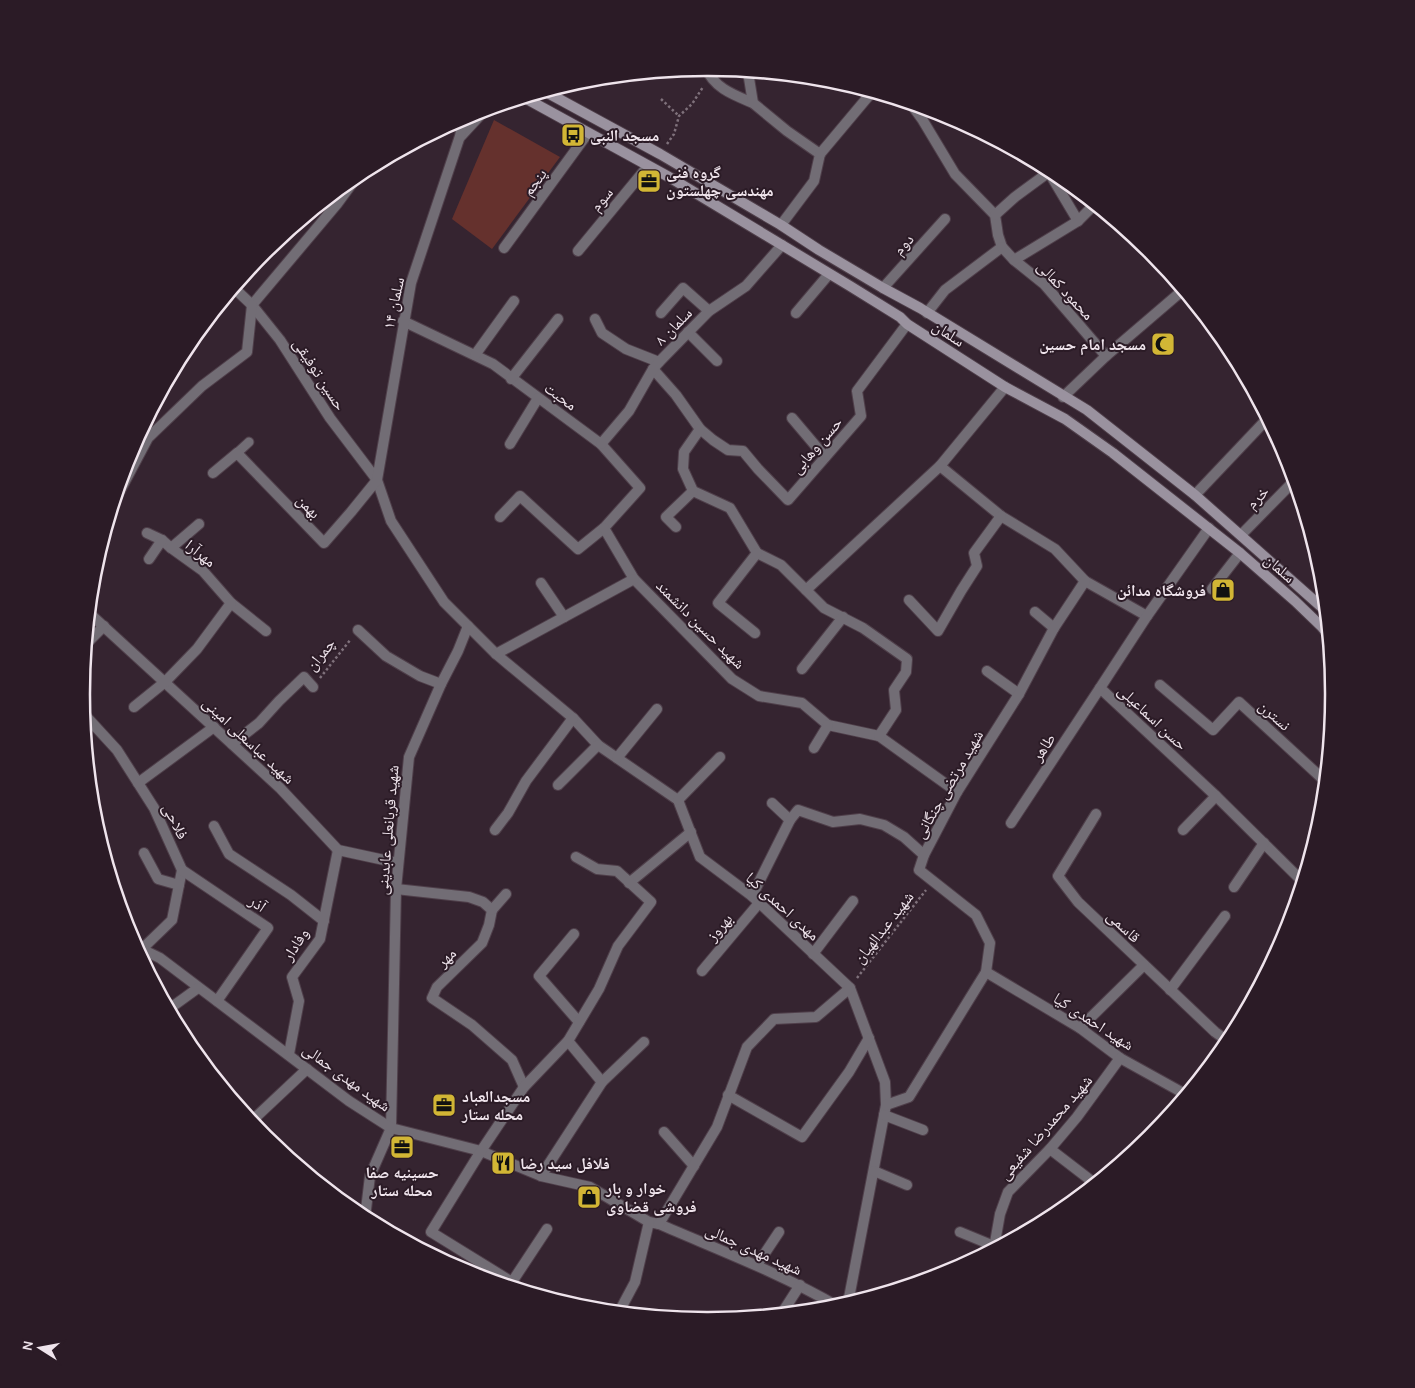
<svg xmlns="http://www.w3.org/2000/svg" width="1415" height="1388" font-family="Karla,'Noto Naskh Arabic',sans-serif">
	<rect width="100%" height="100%" fill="#352430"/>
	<path fill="#65312d" d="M494,120L560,157L492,249L452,219Z"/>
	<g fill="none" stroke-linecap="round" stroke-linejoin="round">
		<g stroke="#4f3f4a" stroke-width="11">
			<path id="service" d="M237,453L249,442"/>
		</g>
		<g stroke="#4f3f4a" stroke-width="12">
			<g id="minor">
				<path d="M706,68C714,88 734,95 753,103"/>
				<path d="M748,72L753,103L787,131L820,154L814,181L781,225"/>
				<path d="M911,104L922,119L955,174L995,215L998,235L1002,247L945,290L927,313"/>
				<path d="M461,136L486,109"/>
				<path d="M820,154L872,92"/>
				<path d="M1047,169L1078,221"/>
				<path d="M995,215L1015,197L1049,172"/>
				<path d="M1002,247L1014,260L1044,284L1106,356"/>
				<path d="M504,248L588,133"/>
				<path d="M578,251L648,166"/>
				<path d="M1014,260L1078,221L1094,205"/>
				<path d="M234,288L252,305L280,340L330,418L377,480L391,521L444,602L468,626L458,651L441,684L409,757L396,889L391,1128L370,1176L365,1218"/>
				<path d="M883,288L945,219"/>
				<path d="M252,305L337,204L359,174"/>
				<path d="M661,313L683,288L709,311"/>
				<path d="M796,313L829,274"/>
				<path d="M595,319L602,333L626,349L659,362"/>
				<path d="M403,321L493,364L601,444L640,488L604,528L578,549L520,496L500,517"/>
				<path d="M688,332L717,361"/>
				<path d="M475,355L514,301"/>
				<path d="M653,369L676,395L700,429L713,440L728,450L743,451L758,469L788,500L861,416L857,391L907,324"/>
				<path d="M511,379L558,319"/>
				<path d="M1063,397L1106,356L1183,290"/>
				<path d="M792,418L825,457"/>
				<path d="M700,429L684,452L683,469L693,491L730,508L757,553L781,565L806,590L940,466L1001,516L1055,549L1085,581L1147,616"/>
				<path d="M510,444L538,398"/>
				<path d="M601,444L629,411L653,369L659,362L709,311L746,286L782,245"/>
				<path d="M940,466L1005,387"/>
				<path d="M213,473L237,453L324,543L351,512L377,480L411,283L460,136L464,117"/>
				<path d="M1195,495L1267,419"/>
				<path d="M114,502L148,438L202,386L247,352L252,305"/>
				<path d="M676,527L666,517L693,491"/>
				<path d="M604,528L634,579L732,679L759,696L802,703L828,725L879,736L957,792"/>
				<path d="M1209,528L1147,616L1100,688L1216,796L1302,881"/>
				<path d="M147,533L162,540L171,548L203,571L231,603L266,631"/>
				<path d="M1241,535L1294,481"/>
				<path d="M171,548L199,524"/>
				<path d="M149,559L162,540"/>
				<path d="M541,583L564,617"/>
				<path d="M1212,589L1240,553"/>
				<path d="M806,590L824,608L863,628L907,659L906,672L894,690L896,710L879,736"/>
				<path d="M909,600L938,631L961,591L977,566L974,553L1001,516"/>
				<path d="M1035,612L1054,628"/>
				<path d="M89,613L280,788L338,850L398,863"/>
				<path d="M468,626L496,654L573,718L598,745L678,800L700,857L752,896L850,988L885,1082L886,1105L848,1303"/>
				<path d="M358,630L386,656L420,676L441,684"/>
				<path d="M755,633L718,603L757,553"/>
				<path d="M86,644L104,626"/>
				<path d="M496,654L634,579"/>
				<path d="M802,669L843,617"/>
				<path d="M987,671L1019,694"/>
				<path d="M1160,685L1213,730L1239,702L1325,781"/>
				<path d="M134,707L165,682L197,649L231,603"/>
				<path d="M83,713L117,750L154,808L182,870L172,920L142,949"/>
				<path d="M232,744L259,723L279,701L304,677L313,687"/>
				<path d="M814,748L828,725"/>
				<path d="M617,758L657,709"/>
				<path d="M138,783L214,727"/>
				<path d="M558,785L598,745"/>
				<path d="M678,800L720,757"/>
				<path d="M772,803L790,820"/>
				<path d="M1096,814L1058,876L1078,902L1215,1032L1229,1042"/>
				<path d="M1011,823L1100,688"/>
				<path d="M214,826L229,854L291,895L324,921"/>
				<path d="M495,830L508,813L526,781L573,718"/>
				<path d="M1183,830L1216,796"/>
				<path d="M144,853L158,879L179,885"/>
				<path d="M182,870L268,928L217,1001"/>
				<path d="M629,883L691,832"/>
				<path d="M1234,887L1264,843"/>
				<path d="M396,889L469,897L483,902L492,910L489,925L482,943L437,987L432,998L472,1025L512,1060L524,1087"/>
				<path d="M752,896L790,820L798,810L833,822L860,819L884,825L904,837L924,855"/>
				<path d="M492,910L506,894"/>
				<path d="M574,934L539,976L579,1022"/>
				<path d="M135,946L160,958L349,1101L391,1128L481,1151L541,1176L590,1187L649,1222L659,1224C719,1250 780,1273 837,1306"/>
				<path d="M813,954L853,901"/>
				<path d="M702,971L759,903"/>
				<path d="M986,972L1080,1028L1120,1058L1185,1094"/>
				<path d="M1170,990L1225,916"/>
				<path d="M169,1009L198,988"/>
				<path d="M1080,1028L1144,965"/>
				<path d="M568,1041L602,1082"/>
				<path d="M289,1054L299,1001L292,977L320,939L338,850"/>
				<path d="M728,1095L802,1137L849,1072L869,1038"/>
				<path d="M886,1105L909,1097L986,972L990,943L976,915L919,870L924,855L957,792L1019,694L1054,628L1085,581"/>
				<path d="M884,1115L923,1130"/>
				<path d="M254,1124L257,1116L307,1069"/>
				<path d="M664,1132L694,1166"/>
				<path d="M1050,1149L1089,1179L1091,1186"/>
				<path d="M874,1171L907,1185"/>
				<path d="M541,1176L602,1082L644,1042"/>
				<path d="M659,1224L717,1127L747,1047L774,1019L816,1017L850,988"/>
				<path d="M960,1232L994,1246"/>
				<path d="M994,1248L1000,1214L1008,1192L1050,1149L1077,1117L1120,1058"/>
				<path d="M757,1265L779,1232"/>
				<path d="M512,1282L547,1229"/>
				<path d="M519,1288L512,1282L431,1232L481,1151L524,1087L568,1041L599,989L618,946L651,902L617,871L597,869L576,857"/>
				<path d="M619,1312L635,1282L649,1222"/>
				<path d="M782,1313L800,1285"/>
			</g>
		</g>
		<g stroke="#4f3f4a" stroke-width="12">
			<g id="secondary">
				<path d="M546,92L660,154L781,225L819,250L883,288L920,308L1087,410L1195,495L1326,611"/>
				<path d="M525,98L669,177L850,286L900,317L907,324L1005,387L1065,419L1113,453L1240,553L1295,601L1322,627L1328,634"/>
			</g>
		</g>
		<g stroke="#7f717b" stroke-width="2.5" stroke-dasharray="2.5 2.5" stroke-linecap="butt">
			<path d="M661,99L679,116"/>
			<path d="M667,144L674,134L679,116L692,104L703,87"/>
			<path d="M320,678L351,639"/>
			<path d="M857,978L926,890"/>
		</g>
		<use href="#service" stroke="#726d75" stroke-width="9"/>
		<use href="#minor" stroke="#726d75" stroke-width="10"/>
		<use href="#secondary" stroke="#9a929f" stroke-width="10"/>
	</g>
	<defs>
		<g id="bus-square" transform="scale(1.25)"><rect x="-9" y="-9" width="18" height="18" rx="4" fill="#d2b635" stroke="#2b1b26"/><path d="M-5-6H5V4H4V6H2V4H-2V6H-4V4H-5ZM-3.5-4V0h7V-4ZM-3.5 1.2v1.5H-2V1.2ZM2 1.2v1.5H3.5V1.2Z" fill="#111"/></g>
		<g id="office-square" transform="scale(1.25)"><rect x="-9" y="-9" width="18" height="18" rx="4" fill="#d2b635" stroke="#2b1b26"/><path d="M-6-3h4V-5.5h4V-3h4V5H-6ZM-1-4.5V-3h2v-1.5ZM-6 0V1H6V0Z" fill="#111"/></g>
		<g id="mosque-square" transform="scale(1.25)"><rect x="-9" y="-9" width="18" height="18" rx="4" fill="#d2b635" stroke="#2b1b26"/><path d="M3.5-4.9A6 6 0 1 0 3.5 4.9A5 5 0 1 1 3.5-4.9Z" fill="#111"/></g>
		<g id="shop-square" transform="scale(1.25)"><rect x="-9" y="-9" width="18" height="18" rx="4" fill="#d2b635" stroke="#2b1b26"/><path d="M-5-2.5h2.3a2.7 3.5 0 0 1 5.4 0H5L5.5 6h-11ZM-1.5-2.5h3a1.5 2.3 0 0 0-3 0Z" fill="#111"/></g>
		<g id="restaurant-square" transform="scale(1.25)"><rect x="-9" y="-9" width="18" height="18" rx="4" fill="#d2b635" stroke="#2b1b26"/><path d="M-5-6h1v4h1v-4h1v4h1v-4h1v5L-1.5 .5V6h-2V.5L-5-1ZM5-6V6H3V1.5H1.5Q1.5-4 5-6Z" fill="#111"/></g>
	</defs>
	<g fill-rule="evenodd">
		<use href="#bus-square" x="573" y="135"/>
		<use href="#office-square" x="649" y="181"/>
		<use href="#mosque-square" x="1163" y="344"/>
		<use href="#shop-square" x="1223" y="590"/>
		<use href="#office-square" x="444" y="1105"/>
		<use href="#office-square" x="402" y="1147"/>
		<use href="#restaurant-square" x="503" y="1163"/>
		<use href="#shop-square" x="589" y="1197"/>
	</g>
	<g text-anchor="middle" stroke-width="4" stroke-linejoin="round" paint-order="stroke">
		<g font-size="16" font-weight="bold" fill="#efe4ec" stroke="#2b1b26" text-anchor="start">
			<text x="590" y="141">مسجد النبی</text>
			<text x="666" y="178">گروه فنی<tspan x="666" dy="18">مهندسی چهلستون</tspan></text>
			<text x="1146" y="350" text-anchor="end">مسجد امام حسین</text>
			<text x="1206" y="596" text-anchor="end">فروشگاه مدائن</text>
			<text x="462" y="1102">مسجدالعباد<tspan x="462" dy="18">محله ستار</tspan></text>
			<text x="520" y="1169">فلافل سید رضا</text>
			<text x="402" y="1178" text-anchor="middle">حسینیه صفا<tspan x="402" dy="18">محله ستار</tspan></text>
			<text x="606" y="1194">خوار و بار<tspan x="606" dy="18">فروشی قضاوی</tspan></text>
		</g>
		<g font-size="16" fill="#efe4ec" stroke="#2b1b26">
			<text transform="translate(534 182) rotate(-54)" y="6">پنجم</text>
			<text transform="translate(601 199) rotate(-51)" y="6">سوم</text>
			<text transform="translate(903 244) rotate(-48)" y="6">دوم</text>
			<text transform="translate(1066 290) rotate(47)" y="6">محمود کمالی</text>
			<text transform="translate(393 303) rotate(-78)" y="6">سلمان ۱۴</text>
			<text transform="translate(673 326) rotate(-46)" y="6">سلمان ۸</text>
			<text transform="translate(949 333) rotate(33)" y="6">سلمان</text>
			<text transform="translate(320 374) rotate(57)" y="6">حسین توفیقی</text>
			<text transform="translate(561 396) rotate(36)" y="6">محبت</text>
			<text transform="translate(816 445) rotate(-49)" y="6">حسن وهابی</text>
			<text transform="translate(1257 497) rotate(-45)" y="6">خرم</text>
			<text transform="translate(309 506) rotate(46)" y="6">بهمن</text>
			<text transform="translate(201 553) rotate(38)" y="6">مهرآرا</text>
			<text transform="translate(1280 568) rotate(41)" y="6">سلمان</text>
			<text transform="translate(701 624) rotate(45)" y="6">شهید حسین دانشمند</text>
			<text transform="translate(320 654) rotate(-51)" y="6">چمران</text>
			<text transform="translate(1275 715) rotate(42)" y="6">نسترن</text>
			<text transform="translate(1153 717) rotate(43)" y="6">حسن اسماعیلی</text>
			<text transform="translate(249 740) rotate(43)" y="6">شهید عباسعلی امینی</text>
			<text transform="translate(1043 747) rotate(-56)" y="6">طاهر</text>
			<text transform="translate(948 784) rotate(-60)" y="6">شهید مرتضی چنگانی</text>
			<text transform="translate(176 821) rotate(64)" y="6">فلاحی</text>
			<text transform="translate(387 830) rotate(-85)" y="6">شهید قربانعلی عابدینی</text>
			<text transform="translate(258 903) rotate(35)" y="6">آذر</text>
			<text transform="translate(783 906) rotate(42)" y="6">مهدی احمدی کیا</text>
			<text transform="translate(1124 926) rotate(43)" y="6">قاسمی</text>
			<text transform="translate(719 927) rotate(-50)" y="6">بهروز</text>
			<text transform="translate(883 927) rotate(-52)" y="6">شهید عبدالهیان</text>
			<text transform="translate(295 944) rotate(-57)" y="6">وفادار</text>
			<text transform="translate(446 957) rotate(-44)" y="6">مهر</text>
			<text transform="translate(1094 1021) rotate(33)" y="6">شهید احمدی کیا</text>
			<text transform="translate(347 1077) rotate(36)" y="6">شهید مهدی جمالی</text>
			<text transform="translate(1045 1127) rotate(-49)" y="6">شهید محمدرضا شفیعی</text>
			<text transform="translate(754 1249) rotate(24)" y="6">شهید مهدی جمالی</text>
		</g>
	</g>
	<path d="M0 0H1415V1388H0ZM707 76H708A617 617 0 0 1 1325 693V695A617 617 0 0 1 708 1312H707A617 617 0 0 1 90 695V693A617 617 0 0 1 707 76Z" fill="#2b1b26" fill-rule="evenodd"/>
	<path fill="none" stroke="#efe4ec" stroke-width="2.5" d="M707 76H708A617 617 0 0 1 1325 693V695A617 617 0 0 1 708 1312H707A617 617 0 0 1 90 695V693A617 617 0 0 1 707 76Z"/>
	<g transform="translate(40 1348) rotate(281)" stroke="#2b1b26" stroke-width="4" paint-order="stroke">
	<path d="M0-4L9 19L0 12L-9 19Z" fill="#efe4ec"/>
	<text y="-8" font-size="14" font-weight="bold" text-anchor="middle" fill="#efe4ec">N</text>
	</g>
</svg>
